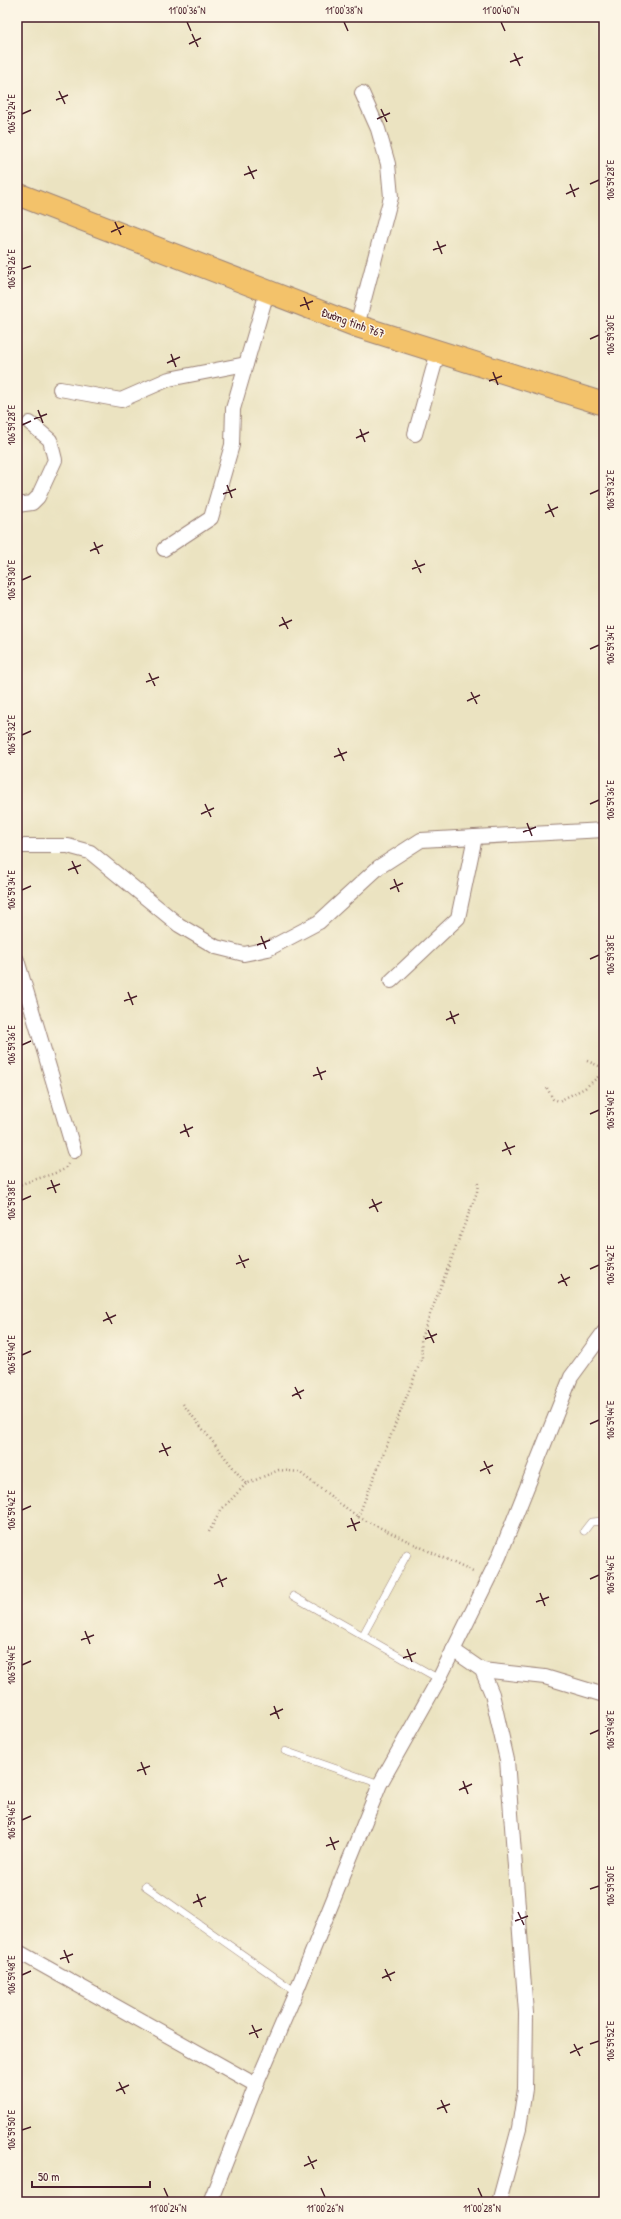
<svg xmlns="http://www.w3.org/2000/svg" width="621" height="2219" font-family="'Patrick Hand',sans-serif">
	<rect width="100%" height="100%" fill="#fcf5e5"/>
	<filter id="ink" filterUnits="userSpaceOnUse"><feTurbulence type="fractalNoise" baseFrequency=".025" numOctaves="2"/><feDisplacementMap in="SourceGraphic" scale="8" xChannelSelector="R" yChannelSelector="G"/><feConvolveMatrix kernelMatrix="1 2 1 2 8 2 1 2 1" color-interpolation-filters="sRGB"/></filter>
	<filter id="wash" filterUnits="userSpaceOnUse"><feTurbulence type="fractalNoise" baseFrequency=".012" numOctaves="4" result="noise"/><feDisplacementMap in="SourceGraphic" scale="16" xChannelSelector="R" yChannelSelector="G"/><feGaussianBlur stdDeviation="0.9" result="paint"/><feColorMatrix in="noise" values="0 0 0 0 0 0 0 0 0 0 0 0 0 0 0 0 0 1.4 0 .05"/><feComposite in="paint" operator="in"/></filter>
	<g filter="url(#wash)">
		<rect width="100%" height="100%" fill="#ebe3c1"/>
	</g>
	<g filter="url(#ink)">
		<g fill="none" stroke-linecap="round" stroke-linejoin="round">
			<g stroke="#9a8176" stroke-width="8">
				<g id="lane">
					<path d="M584,1531L591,1522L604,1521"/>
					<path d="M293,1596L439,1679"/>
					<path d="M363,1635L407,1554"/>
					<path d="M285,1751L380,1784"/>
					<path d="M145,1886L296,1992"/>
				</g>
			</g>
			<g stroke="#9a8176" stroke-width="16">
				<g id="street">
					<path d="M357,326L391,197L388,164L378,129L362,93"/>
					<path d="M60,389L121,400L169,379L246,364"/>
					<path d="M415,434L438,352"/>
					<path d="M17,505L32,503L38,497L55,460L50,440L30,423"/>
					<path d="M164,549L211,518L232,445L233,409L267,292"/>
					<path d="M17,846H68L90,852L179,925L216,947L244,954L268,949L319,922L379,867L421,840L604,830"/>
					<path d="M17,960L74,1151"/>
					<path d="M391,981L458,918L475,837"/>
					<path d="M453,1650L482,1670L492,1694L507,1760L526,2013L525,2089L519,2128L499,2202"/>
					<path d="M482,1670L545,1677L604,1695"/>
					<path d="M17,1951L256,2085"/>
					<path d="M210,2202L256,2085L296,1992L380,1784L439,1679L499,1557L571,1377L604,1332"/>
				</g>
			</g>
			<g stroke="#9a8176" stroke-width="24">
				<path id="primary" d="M17,194L357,326L604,404"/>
			</g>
			<g stroke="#9a8176" stroke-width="2.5" stroke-dasharray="1 3" stroke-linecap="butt">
				<path d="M587,1061L604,1068"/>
				<path d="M547,1088L553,1099L559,1101L585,1088L604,1072"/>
				<path d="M17,1186C33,1179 50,1176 65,1169L68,1164"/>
				<path d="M183,1404L246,1484"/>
				<path d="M358,1517L422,1358L421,1338L477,1192L478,1182"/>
				<path d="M209,1532L221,1510L246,1484L279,1470L299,1472L358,1517L410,1542"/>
				<path d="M414,1544L475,1573"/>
			</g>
			<use href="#lane" stroke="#fff" stroke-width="7"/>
			<use href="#street" stroke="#fff" stroke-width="14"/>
			<use href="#primary" stroke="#f3c26a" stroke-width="22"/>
		</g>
	</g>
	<path fill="none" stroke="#4a1f2b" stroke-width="1.5" d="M187,22L191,31M344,22L348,31M501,22L505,31M192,34L198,47M189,44L201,38M514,53L520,66M510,62L523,57M59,91L65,104M56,100L68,95M381,109L387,122M22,114L31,110M377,119L390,113M248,166L254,179M244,175L257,170M570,184L575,197M590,184L599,180M566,194L579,188M115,222L121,235M111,232L124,226M437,241L442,254M433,250L446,245M22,269L31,266M304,297L309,310M300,306L313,301M590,339L599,335M171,354L176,367M167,363L180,357M493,372L498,385M489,381L502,376M38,410L43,423M34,419L47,414M22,425L31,421M360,429L365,442M356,438L369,432M227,485L232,498M223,494L236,489M590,494L599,490M548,504L554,517M545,513L558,507M94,542L99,554M90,551L103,545M415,560L421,573M412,569L425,564M22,580L31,576M282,617L288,629M279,626L292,620M590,649L599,645M149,673L155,686M146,682L159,677M471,692L477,704M467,701L480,695M22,735L31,731M338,748L344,761M334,757L347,752M205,804L211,817M590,804L599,800M201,814L214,808M527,823L532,836M523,832L536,827M72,861L78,874M68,870L81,865M394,879L399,892M390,889L403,883M22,890L31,886M261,936L266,949M257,945L270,940M590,959L599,955M128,992L133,1005M124,1001L137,996M450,1011L455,1024M446,1020L459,1014M22,1045L31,1041M317,1067L322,1080M313,1076L326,1071M590,1114L599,1110M184,1124L189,1137M180,1133L193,1127M505,1142L511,1155M502,1151L515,1146M51,1180L56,1193M47,1189L60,1184M372,1199L378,1212M22,1200L31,1196M369,1208L382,1202M239,1255L245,1268M236,1264L249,1259M590,1269L599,1265M561,1274L567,1286M558,1283L570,1277M106,1312L112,1324M103,1321L116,1315M428,1330L434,1343M425,1339L437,1334M22,1355L31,1351M295,1387L301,1399M292,1396L304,1390M590,1424L599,1420M162,1443L168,1456M159,1452L171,1447M484,1461L490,1474M480,1471L493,1465M22,1510L31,1506M351,1518L356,1531M347,1527L360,1522M218,1574L223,1587M590,1579L599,1575M214,1584L227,1578M540,1593L545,1606M536,1602L549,1597M85,1631L90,1644M81,1640L94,1635M407,1649L412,1662M403,1658L416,1653M22,1665L31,1661M274,1706L279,1719M270,1715L283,1709M590,1734L599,1730M141,1762L146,1775M137,1771L150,1766M463,1781L468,1794M459,1790L472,1784M22,1820L31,1816M330,1837L335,1850M326,1846L339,1841M590,1889L599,1886M197,1894L202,1907M193,1903L206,1897M518,1912L524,1925M515,1921L528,1916M64,1950L69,1963M60,1959L73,1954M385,1969L391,1981M22,1975L31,1971M382,1978L395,1972M252,2025L258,2038M249,2034L262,2029M574,2044L580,2056M590,2044L599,2041M570,2053L583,2047M119,2082L125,2094M116,2091L129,2085M441,2100L447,2113M437,2109L450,2104M22,2130L31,2127M308,2156L314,2169M304,2166L317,2160M164,2188L168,2197M321,2188L325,2197M478,2188L482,2197"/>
	<g text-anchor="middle" stroke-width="3" stroke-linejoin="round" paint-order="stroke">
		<g font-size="12" fill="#4a1f2b" stroke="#fcf5e5">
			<text transform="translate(353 323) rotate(20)" y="4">Đường tỉnh 767</text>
		</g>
	</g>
	<rect width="621" height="2219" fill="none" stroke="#fcf5e5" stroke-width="44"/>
	<path d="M32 2181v6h118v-6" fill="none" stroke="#4a1f2b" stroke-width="2"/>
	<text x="38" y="2181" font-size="12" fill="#4a1f2b" stroke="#fcf5e5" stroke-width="3" paint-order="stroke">50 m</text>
	<rect x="22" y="22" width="577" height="2175" fill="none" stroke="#4a1f2b" stroke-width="1.5"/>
	<g font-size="10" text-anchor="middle" fill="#4a1f2b">
		<text x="187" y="14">11°00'36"N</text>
		<text x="344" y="14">11°00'38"N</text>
		<text x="501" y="14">11°00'40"N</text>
		<text transform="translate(11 114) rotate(-90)" y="4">106°59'24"E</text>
		<text transform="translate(610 180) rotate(-90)" y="4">106°59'28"E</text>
		<text transform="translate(11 269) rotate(-90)" y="4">106°59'26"E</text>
		<text transform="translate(610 335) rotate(-90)" y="4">106°59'30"E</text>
		<text transform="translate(11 425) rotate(-90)" y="4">106°59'28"E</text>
		<text transform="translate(610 490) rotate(-90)" y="4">106°59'32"E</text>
		<text transform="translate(11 580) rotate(-90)" y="4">106°59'30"E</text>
		<text transform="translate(610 645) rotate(-90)" y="4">106°59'34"E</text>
		<text transform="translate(11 735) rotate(-90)" y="4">106°59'32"E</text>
		<text transform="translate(610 800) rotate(-90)" y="4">106°59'36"E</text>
		<text transform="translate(11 890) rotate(-90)" y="4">106°59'34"E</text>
		<text transform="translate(610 955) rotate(-90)" y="4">106°59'38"E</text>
		<text transform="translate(11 1045) rotate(-90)" y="4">106°59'36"E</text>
		<text transform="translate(610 1110) rotate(-90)" y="4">106°59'40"E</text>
		<text transform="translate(11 1200) rotate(-90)" y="4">106°59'38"E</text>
		<text transform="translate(610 1265) rotate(-90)" y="4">106°59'42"E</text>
		<text transform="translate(11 1355) rotate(-90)" y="4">106°59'40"E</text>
		<text transform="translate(610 1420) rotate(-90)" y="4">106°59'44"E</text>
		<text transform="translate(11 1510) rotate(-90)" y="4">106°59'42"E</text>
		<text transform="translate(610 1575) rotate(-90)" y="4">106°59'46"E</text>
		<text transform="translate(11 1665) rotate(-90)" y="4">106°59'44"E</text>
		<text transform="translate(610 1730) rotate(-90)" y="4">106°59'48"E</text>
		<text transform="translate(11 1820) rotate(-90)" y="4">106°59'46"E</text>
		<text transform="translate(610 1886) rotate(-90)" y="4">106°59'50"E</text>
		<text transform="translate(11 1975) rotate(-90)" y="4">106°59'48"E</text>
		<text transform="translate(610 2041) rotate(-90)" y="4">106°59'52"E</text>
		<text transform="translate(11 2130) rotate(-90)" y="4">106°59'50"E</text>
		<text x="168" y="2212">11°00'24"N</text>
		<text x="325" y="2212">11°00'26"N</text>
		<text x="482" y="2212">11°00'28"N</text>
	</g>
</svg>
